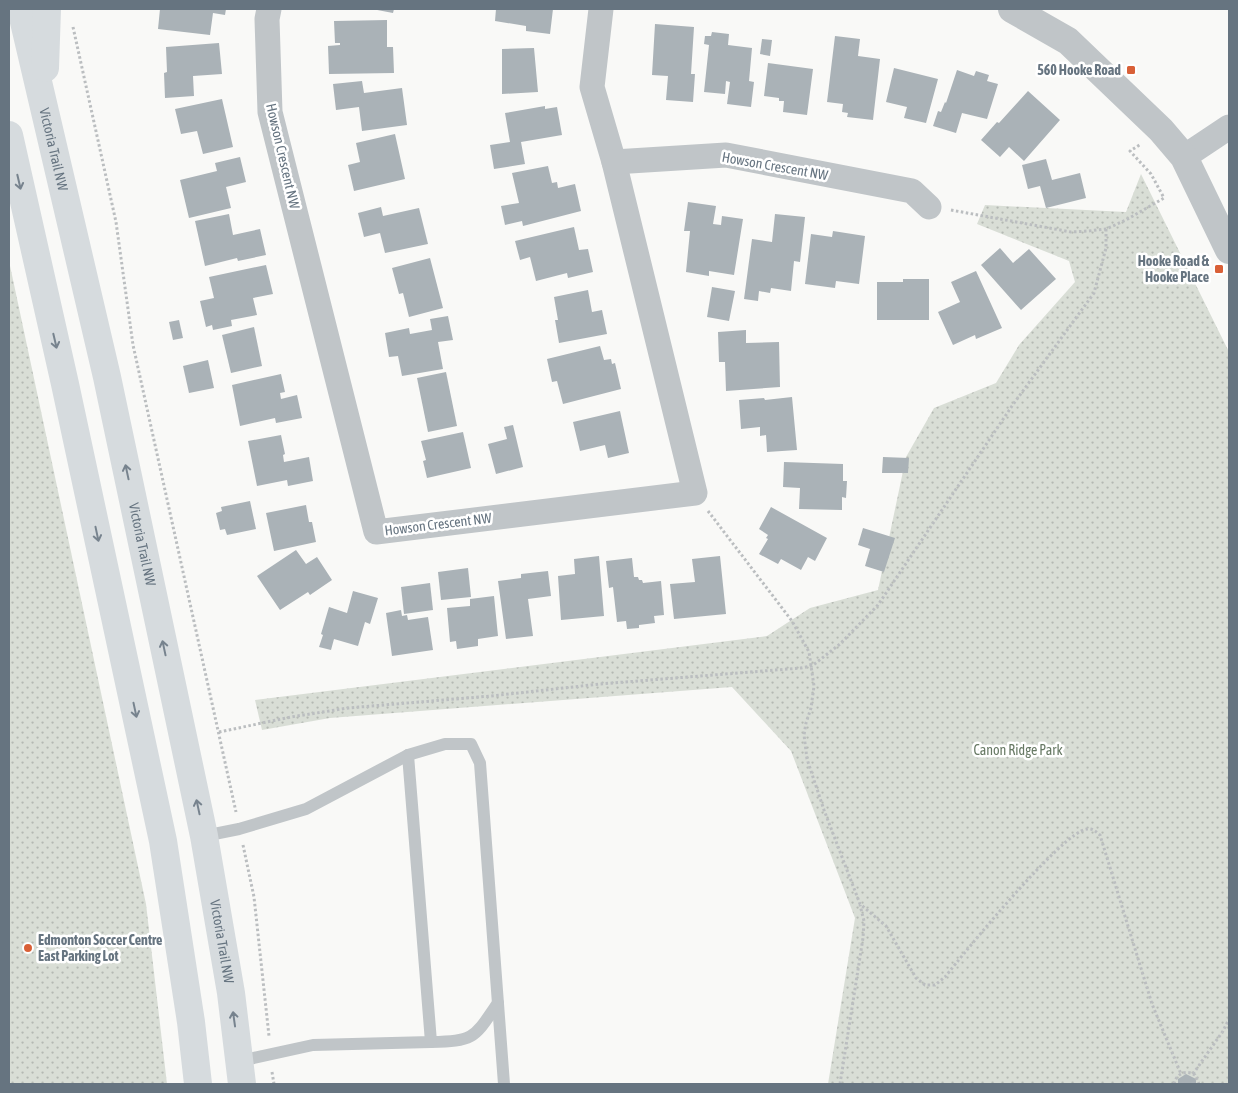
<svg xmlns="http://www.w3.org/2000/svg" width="1238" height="1093" font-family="'Asap Condensed',sans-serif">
	<defs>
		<pattern id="grass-dots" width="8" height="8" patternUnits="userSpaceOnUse" patternTransform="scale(1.25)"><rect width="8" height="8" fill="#d9ded6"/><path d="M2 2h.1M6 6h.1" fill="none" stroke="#b4b9b3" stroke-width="1.8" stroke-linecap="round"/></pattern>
	</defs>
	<rect width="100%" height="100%" fill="#f9f9f7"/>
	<g fill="url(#grass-dots)">
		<path d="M1141,174L1229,352V1084H828L855,918L791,751L732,687L330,718L262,730L255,700L767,636L810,608L878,590L906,457L934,408L996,383L1019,345L1075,282L1069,261L977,224L985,205L1126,212Z"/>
		<path d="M9,261L146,904L167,1084H9Z"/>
	</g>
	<g fill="#aab2b7">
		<path d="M160,9H226L225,15L213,13L210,35L158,29Z"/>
		<path d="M372,9H394L393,13Z"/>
		<path d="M496,9H553L550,34L526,31V26L495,21Z"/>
		<path d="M387,20V47H393L394,73L329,74L328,46L340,45V43H335L334,21Z"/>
		<path d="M655,24L694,27L691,74H695L693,102L666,100L668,76L652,75Z"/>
		<path d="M712,32L729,34L728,45L752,48L749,81L754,82L751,107L727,104L730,82L726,81L725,94L704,92L709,45L704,44L705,36H711Z"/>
		<path d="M835,36L860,39L858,56L880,59L873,120L847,117L848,113L842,112L843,104L827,102Z"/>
		<path d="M762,39L772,40L770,56L760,54Z"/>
		<path d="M219,43L222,74L193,76L194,96L165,98L164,73L167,72L166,47Z"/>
		<path d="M534,48L538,92L502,94V49Z"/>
		<path d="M768,63L813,69L807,115L783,112L784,101H779V98L764,96Z"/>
		<path d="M894,68L938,79L926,123L904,118L907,107L886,102Z"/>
		<path d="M957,70L974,76L976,71L989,75L987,81L998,84L987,119L962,113L956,133L933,126L938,111L941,112L945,102L946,103Z"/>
		<path d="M362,81L364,93L402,88L407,125L362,131L359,107L336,110L333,84Z"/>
		<path d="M1028,91L1060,120L1024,161L1009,147L1000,157L981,140L997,122L999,123Z"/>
		<path d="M222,99L233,147L203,154L197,131L181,134L175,109Z"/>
		<path d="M545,106V109L557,107L562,135L521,142L525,164L494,169L490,145L510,142L505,113Z"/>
		<path d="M395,134L405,179L354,191L348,165L360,162L356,143Z"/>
		<path d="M240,157L246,182L226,187L231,208L189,218L180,180L217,171L215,163Z"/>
		<path d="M1046,159L1052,180L1080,173L1086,198L1046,208L1040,186L1028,189L1022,165Z"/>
		<path d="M548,166L552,183L557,182L558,188L575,184L581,211L523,226L522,221L505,225L501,206L519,203L512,173Z"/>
		<path d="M688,202L716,206L713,224L721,225L722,216L743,219L734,275L709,271V276L686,272L690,231H684Z"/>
		<path d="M381,207L383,216L419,208L428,244L385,253L380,233L364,237L358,213Z"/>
		<path d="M229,214L233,235L260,229L266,255L238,261L237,258L205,266L195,221Z"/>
		<path d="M775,214L805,217L800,262L794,261L791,291L771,288L770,293L759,291L758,301L744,299L752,239L772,242Z"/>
		<path d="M574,227L579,250L588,249L593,272L568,278L567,273L536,281L530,257L520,260L515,241Z"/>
		<path d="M833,231L865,236L859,284L836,281L835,288L805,284L811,234L832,237Z"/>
		<path d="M1000,248L1013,263L1029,249L1056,279L1021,310L981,265Z"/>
		<path d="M430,258L443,308L409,317L403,293L399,294L392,268Z"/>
		<path d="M266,265L273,294L253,298L257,315L231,320L232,326L213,330L212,325L206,327L200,301L214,298L209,277Z"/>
		<path d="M976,271L1002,328L976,339L975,335L953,345L938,312L960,302L951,282Z"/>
		<path d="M903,279H929V320H877V282H903Z"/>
		<path d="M712,287L735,291L729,321L707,317Z"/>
		<path d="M588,290L592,312L602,310L607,334L559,343L555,320H558L554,297Z"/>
		<path d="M448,316L453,340L438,342L443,369L402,376L398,356L389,357L385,333L409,328L410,334L432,330L430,319Z"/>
		<path d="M179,320L183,338L173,340L169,322Z"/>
		<path d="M254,327L262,366L231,373L222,335Z"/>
		<path d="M746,330V343L779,342L780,387L726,391L725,362H719L718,332Z"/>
		<path d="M600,346L604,360L611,359L612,364L615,363L621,389L563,404L557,381L552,382L547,359Z"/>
		<path d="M208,360L214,388L189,393L183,366Z"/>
		<path d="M446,372L457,426L428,432L417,378Z"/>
		<path d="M281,374L285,392L280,393L281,399L297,395L302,418L276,423L275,418L240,426L232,385Z"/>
		<path d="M792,397L797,450L767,452L766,435L760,436V427L741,429L739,400L764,398L765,400Z"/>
		<path d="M620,411L629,453L608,458L605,445L580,451L573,422Z"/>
		<path d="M513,425L523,467L496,474L488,444L507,439L504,427Z"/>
		<path d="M463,432L471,468L427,478L423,461L426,460L421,441Z"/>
		<path d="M281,435L285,454L283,455L284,462L309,457L313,481L288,486L287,480L257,486L248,441Z"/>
		<path d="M883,457L909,458L908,473H882Z"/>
		<path d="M784,462L843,464V481H847L846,498L842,497V510L799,509L800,488L783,487Z"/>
		<path d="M250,501L256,529L227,535L225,529L220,530L216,513L222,511L221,507Z"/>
		<path d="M306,505L309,522H312L316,542L274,551L266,513Z"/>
		<path d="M771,507L827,538L815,561L808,557L801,570L781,559L778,564L759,554L768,539L766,538L768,535L759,529Z"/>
		<path d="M863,528L895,538L884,572L865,566L870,549L858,545Z"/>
		<path d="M296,550L306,564L317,557L332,580L310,595L308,592L280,610L257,576Z"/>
		<path d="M599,556L604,616L561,620L558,576L575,574L574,559Z"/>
		<path d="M720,556L726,614L674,619L670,584L695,582L692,559Z"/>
		<path d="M632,558L634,577H638L639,580H642L643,583L661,581L664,615L654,616L655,623L639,625V628L627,629L626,621L617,622L613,587L609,588L606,561Z"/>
		<path d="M468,568L471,597L441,600L438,572Z"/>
		<path d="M548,571L551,596L528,599L533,636L506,639L498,581L521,578V574Z"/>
		<path d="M430,583L433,610L404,614L401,587Z"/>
		<path d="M353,591L378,598L370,624L365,622L358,646L334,639L331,650L319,647L323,635L321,634L329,607L347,613Z"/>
		<path d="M494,596L498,636L478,639V646L457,649L456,641L450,642L447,608L470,606V599Z"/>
		<path d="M401,610L402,616L407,615L408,620L428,617L433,650L392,656L386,613Z"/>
		<path d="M1186,1074L1196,1079V1084H1178V1079Z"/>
	</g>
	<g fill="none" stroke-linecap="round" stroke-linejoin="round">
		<g stroke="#bbbec0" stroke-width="3" stroke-dasharray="2.5 2.5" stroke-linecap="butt">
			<path d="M73,27L116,222L133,345L236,812"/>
			<path d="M951,210L1071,232L1088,231L1106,229L1126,220L1164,198L1151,174L1130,151L1141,144"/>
			<path d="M708,511L792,621L809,652L814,686L811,708L806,723L804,735L807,759L824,810L860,904L886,926L916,978L925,985H935L945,977C964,953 1063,831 1087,829C1093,828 1096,832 1100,835L1152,1004L1181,1074"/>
			<path d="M219,732L291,717L348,708L491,696L600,684L801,668L812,666L840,644L878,605L1012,406L1094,293L1106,248V229"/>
			<path d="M243,845L254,897L269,1036"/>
			<path d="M272,1072L274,1084"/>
			<path d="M1193,1074L1223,1031L1229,1019"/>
			<path d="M840,1084L863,938L864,921L860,905"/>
			<path d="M1174,1084C1176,1074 1186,1069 1195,1075L1199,1084"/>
		</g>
		<g stroke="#c0c5c8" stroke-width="12">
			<path d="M204,836L239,829L306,809L408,755L445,744H471L480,763L504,1084"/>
			<path d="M431,1042C475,1041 474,1038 498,1003"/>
			<path d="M240,1061L313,1045L431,1042L408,755"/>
		</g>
		<g stroke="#c0c5c8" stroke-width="25">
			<path d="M269,9L267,19L270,112L376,532L695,493L614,162L592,87L601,9"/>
			<path d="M1184,157L1229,127"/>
			<path d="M614,162L726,155L912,191L929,207"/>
		</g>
		<path stroke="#c0c5c8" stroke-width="28" d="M1012,9L1068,41L1161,130L1184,157L1229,250"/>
		<g stroke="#d6dbde" stroke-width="28">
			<path id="s1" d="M21,9L107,377L204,836L231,993L242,1084"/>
			<path d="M45,68L47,9"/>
			<path d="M9,135L65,384L163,841L191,1022L198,1084"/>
		</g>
	</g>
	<defs><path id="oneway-shaft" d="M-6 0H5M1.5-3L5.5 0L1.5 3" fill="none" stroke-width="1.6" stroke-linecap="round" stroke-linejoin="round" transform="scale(1.25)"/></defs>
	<g stroke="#77838e">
		<use href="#oneway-shaft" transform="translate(19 182) rotate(77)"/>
		<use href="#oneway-shaft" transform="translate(55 341) rotate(77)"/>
		<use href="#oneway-shaft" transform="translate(127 472) rotate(-102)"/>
		<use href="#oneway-shaft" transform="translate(97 534) rotate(78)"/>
		<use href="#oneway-shaft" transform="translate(164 648) rotate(-102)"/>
		<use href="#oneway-shaft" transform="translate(135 710) rotate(78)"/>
		<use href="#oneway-shaft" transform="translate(198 807) rotate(-102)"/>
		<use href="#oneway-shaft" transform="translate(234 1019) rotate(-98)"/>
	</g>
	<g fill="#d96037" stroke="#fff" stroke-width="2">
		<rect x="1126" y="65" width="10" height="10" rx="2.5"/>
		<rect x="1214" y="264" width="10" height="10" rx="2.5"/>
		<circle cx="28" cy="948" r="5"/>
	</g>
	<g text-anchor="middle" stroke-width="5" stroke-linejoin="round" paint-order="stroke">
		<g font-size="14" font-weight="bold" fill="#667480" stroke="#fff" text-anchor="end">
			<text x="1121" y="75">560 Hooke Road</text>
			<text x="1209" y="266">Hooke Road &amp;<tspan x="1209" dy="16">Hooke Place</tspan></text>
			<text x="38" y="945" text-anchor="start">Edmonton Soccer Centre<tspan x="38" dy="16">East Parking Lot</tspan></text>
		</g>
		<g font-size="14" fill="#667480" stroke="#fff">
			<text dy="5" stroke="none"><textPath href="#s1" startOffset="144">Victoria Trail NW</textPath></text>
			<text transform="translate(283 156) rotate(77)" y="5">Howson Crescent NW</text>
			<text transform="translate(775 166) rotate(10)" y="5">Howson Crescent NW</text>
			<text transform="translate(438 524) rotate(-7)" y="5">Howson Crescent NW</text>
			<text dy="5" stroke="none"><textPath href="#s1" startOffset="549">Victoria Trail NW</textPath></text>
			<text dy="5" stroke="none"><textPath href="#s1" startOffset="954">Victoria Trail NW</textPath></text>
		</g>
		<g font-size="14" fill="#677964" stroke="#fff">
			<text x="1018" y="755">Canon Ridge Park</text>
		</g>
	</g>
	<rect width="1238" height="1093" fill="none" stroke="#667480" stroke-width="20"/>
</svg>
